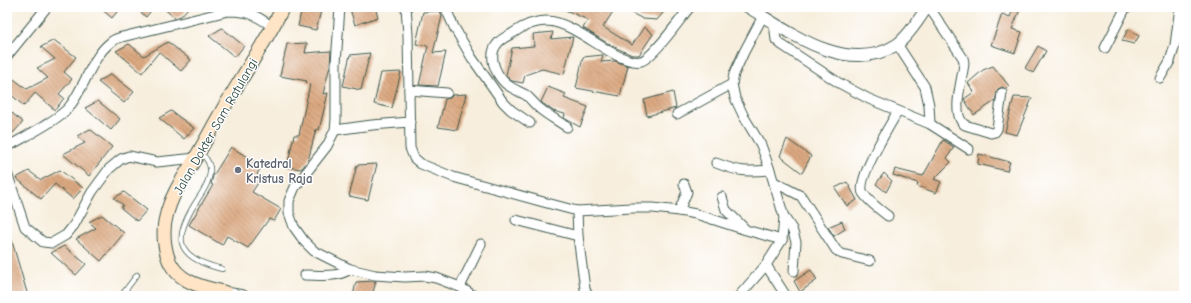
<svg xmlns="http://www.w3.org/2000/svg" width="1191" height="303" font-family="'Comic Neue',sans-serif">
	<defs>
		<pattern id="building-back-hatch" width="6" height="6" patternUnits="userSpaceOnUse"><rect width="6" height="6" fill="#dca981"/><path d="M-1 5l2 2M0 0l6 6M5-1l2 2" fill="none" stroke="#b28b6a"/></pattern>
	</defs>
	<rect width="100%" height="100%" fill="#fff"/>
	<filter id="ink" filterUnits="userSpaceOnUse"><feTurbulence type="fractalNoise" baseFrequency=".025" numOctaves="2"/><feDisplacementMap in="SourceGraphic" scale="8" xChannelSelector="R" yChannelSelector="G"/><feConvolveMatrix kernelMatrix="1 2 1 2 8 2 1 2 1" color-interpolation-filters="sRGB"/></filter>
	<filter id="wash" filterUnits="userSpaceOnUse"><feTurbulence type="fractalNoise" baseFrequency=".012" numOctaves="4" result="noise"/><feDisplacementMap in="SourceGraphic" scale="16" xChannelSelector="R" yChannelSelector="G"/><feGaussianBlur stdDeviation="0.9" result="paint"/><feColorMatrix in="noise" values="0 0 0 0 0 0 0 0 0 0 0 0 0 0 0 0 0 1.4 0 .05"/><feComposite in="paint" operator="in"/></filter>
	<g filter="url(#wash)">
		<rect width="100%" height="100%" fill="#f7eedd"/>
		<g id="blocks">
			<g fill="url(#building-back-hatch)">
				<path d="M99,7H121L112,18Z"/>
				<path d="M135,7H154L146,17Z"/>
				<path d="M162,7H189L181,16L175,18Z"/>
				<path d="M302,7H322L316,30L298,26Z"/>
				<path d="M357,7H375L378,17L355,25L350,9Z"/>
				<path d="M559,7H616L603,27L632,45L644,27L653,34L639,55H632L612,46L583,28L588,20Z"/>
				<path d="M620,7H668L657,20L643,19Z"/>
				<path d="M1014,7H1021L1012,29L1022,32L1015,53L991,45L1002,14L1010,17Z"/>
				<path d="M440,11L442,16L433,53L446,52L438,86L419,85L428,46L416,44L423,12Z"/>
				<path d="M222,28L244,46L235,57L209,36Z"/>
				<path d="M1128,29L1139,36L1134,44L1122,41Z"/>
				<path d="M553,32L551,39L573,37L564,74L542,69L525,75L523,83L512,81L509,79L506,75L512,48L534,46L533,34Z"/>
				<path d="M54,40L76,57L64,72L72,79L59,94L64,98L55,110L35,93L24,106L7,91V79L11,77L27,89L48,78L37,68L55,59L41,47Z"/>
				<path d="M168,42L191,60L181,71L159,52L142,73L116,51L129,44L144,56Z"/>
				<path d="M307,43L305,53L331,51L330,66L323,94L328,93L319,130L316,129L308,161L301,169L287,167L294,135H299L310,84L306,83L307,81L280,76L287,44Z"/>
				<path d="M1038,46L1046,51L1033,73L1025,68Z"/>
				<path d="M370,53L361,90L343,86L350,55Z"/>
				<path d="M603,55L601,62L615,61L628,66L620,96L576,88L583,57Z"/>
				<path d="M993,66L1009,86L1006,89L1002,87L998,89L995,101L974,115L964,99L974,92L968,83L983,70Z"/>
				<path d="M401,72L392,108L374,104L381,73Z"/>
				<path d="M111,74L134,92L124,103L98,82Z"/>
				<path d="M548,87L566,94L564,98L588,107L580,127L564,118L565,114L553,111L541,102Z"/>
				<path d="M673,92L676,108L647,116L644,100Z"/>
				<path d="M466,94L457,130L438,127L445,99L450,98L453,95Z"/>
				<path d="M1014,97L1032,98L1017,135L1005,132Z"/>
				<path d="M98,101L120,119L111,130L85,108Z"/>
				<path d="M7,109L23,122L13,133L7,128Z"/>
				<path d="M171,111L194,128L184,139L159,118Z"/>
				<path d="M90,129L112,147L89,176L63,154L85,143L77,136Z"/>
				<path d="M787,139L811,156L802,173L780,156Z"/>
				<path d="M943,140L954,147L947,158L951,162L934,179L941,182L936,193L917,186L918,183L893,175L895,169L923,176Z"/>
				<path d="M231,147L262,166L257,174L262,177L252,192L281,209L274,221L269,219L248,248L227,236L222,245L189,225L213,185L211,184L213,176Z"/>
				<path d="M979,154L1010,162L1007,171L978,164Z"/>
				<path d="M377,164L368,200L349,196L357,165Z"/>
				<path d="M60,170L83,188L73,199L55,184L41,199L16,178L29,171L41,180Z"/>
				<path d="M884,173L892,181L886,192L876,184Z"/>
				<path d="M847,182L857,200L847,206L835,188Z"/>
				<path d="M124,192L147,210L137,221L121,208L123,205L114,198Z"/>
				<path d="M102,215L124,233L101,261L76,239L96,228L89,222Z"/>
				<path d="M842,221L845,229L834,236L828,227Z"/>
				<path d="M7,231H9L28,296H7Z"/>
				<path d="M64,246L86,264L76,275L51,253Z"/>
				<path d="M811,270L817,280L800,292L794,281Z"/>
				<path d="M376,281L372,296H353L356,282Z"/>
			</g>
		</g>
	</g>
	<g filter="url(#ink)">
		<use href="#blocks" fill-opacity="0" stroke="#3f584d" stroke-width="1"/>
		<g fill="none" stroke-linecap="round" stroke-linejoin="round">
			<g stroke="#3f584d" stroke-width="6">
				<g id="service">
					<path d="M200,152C205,157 209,161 210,168C211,179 204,190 198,199C173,237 173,257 222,269"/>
					<path d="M121,296L137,275"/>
				</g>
			</g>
			<g stroke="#3f584d" stroke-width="11">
				<g id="minor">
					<path d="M340,7L336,63V120L335,130L327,146L295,187L289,201V213L294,227L304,241L314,251L350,269L375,275L405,277L425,276L436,278L460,287L474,296"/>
					<path d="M406,7L408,35L410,148L414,158L421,164L453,177L547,203L577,211L632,208H653L679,211L696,214L746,230L782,240"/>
					<path d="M445,7L454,27L472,58L503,102L511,110L530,123"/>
					<path d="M929,7L963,58L964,63C963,78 950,115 965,125L991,133L995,132L997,129L1002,93"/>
					<path d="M774,23L776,40L782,45L839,83L869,99L930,124L969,149"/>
					<path d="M897,44L925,87L929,105L930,124"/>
					<path d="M1105,48L1126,7"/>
					<path d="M7,56L47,7"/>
					<path d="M1160,78L1170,61L1175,45L1180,7"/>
					<path d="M409,90L447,93"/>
					<path d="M677,114L732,84"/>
					<path d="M567,127C558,121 547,115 539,108C534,104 531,99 526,95C519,91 512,89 505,83C495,73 487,55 498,43C502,38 508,36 513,33C523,26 535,21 547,21C577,22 617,66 641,61C653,58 681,18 690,7"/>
					<path d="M335,130L372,125L410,122"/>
					<path d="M7,147C24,137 57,121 69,107C85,88 91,57 111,42C114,39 119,38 122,37L228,11C251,11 255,15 273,27"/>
					<path d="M716,163C739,172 746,172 770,170"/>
					<path d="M7,173L25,227L43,242L52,243L66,235L74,225L92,192L109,169L121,159L129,156L157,162L196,158"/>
					<path d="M774,182L801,196L836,250L842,254L870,261"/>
					<path d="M722,197L726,210L744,228"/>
					<path d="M577,211L578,236L585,289L588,296"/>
					<path d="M679,211L687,192L684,184"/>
					<path d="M888,216C880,210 869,202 863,193C856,180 890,125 898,111"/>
					<path d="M784,217L792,229L796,242L794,271"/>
					<path d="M516,220L578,236"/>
					<path d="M766,265L786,296"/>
					<path d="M305,275C319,275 338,278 350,269"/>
					<path d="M460,287L481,244"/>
					<path d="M739,296L766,265L782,240L784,217L770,170L761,145L744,117L735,98L732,84L734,74L744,52L763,16"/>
				</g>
			</g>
			<g stroke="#3f584d" stroke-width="13">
				<g id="tertiary">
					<path d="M748,7C789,32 847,76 896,45C907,38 920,18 927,7"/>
					<path d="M226,293L243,296"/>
				</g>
			</g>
			<g stroke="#3f584d" stroke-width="15">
				<path id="secondary" d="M228,296L226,293C209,288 186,285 174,269C164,256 162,232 166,217C171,194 185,176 196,157C208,137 218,116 231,96C248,67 268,38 283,7"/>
			</g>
			<use href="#service" stroke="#fff" stroke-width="4.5"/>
			<use href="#minor" stroke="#fff" stroke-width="9"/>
			<use href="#tertiary" stroke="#fff" stroke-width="11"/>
			<use href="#secondary" stroke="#ffe4c6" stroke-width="13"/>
		</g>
	</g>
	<circle fill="#6b7280" stroke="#fff" stroke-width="1.5" cx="238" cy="170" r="4"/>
	<g text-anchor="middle" stroke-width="3" stroke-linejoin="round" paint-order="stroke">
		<g font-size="13" fill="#1f3d34" stroke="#fff">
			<text transform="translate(215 126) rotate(-60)" y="5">Jalan Dokter Sam Ratulangi</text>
		</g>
		<g font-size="13" font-weight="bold" fill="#5b616d" stroke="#fff" text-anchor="start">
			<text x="246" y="168">Katedral<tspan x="246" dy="15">Kristus Raja</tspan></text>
		</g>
	</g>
	<rect width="1191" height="303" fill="none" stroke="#fff" stroke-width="24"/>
</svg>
